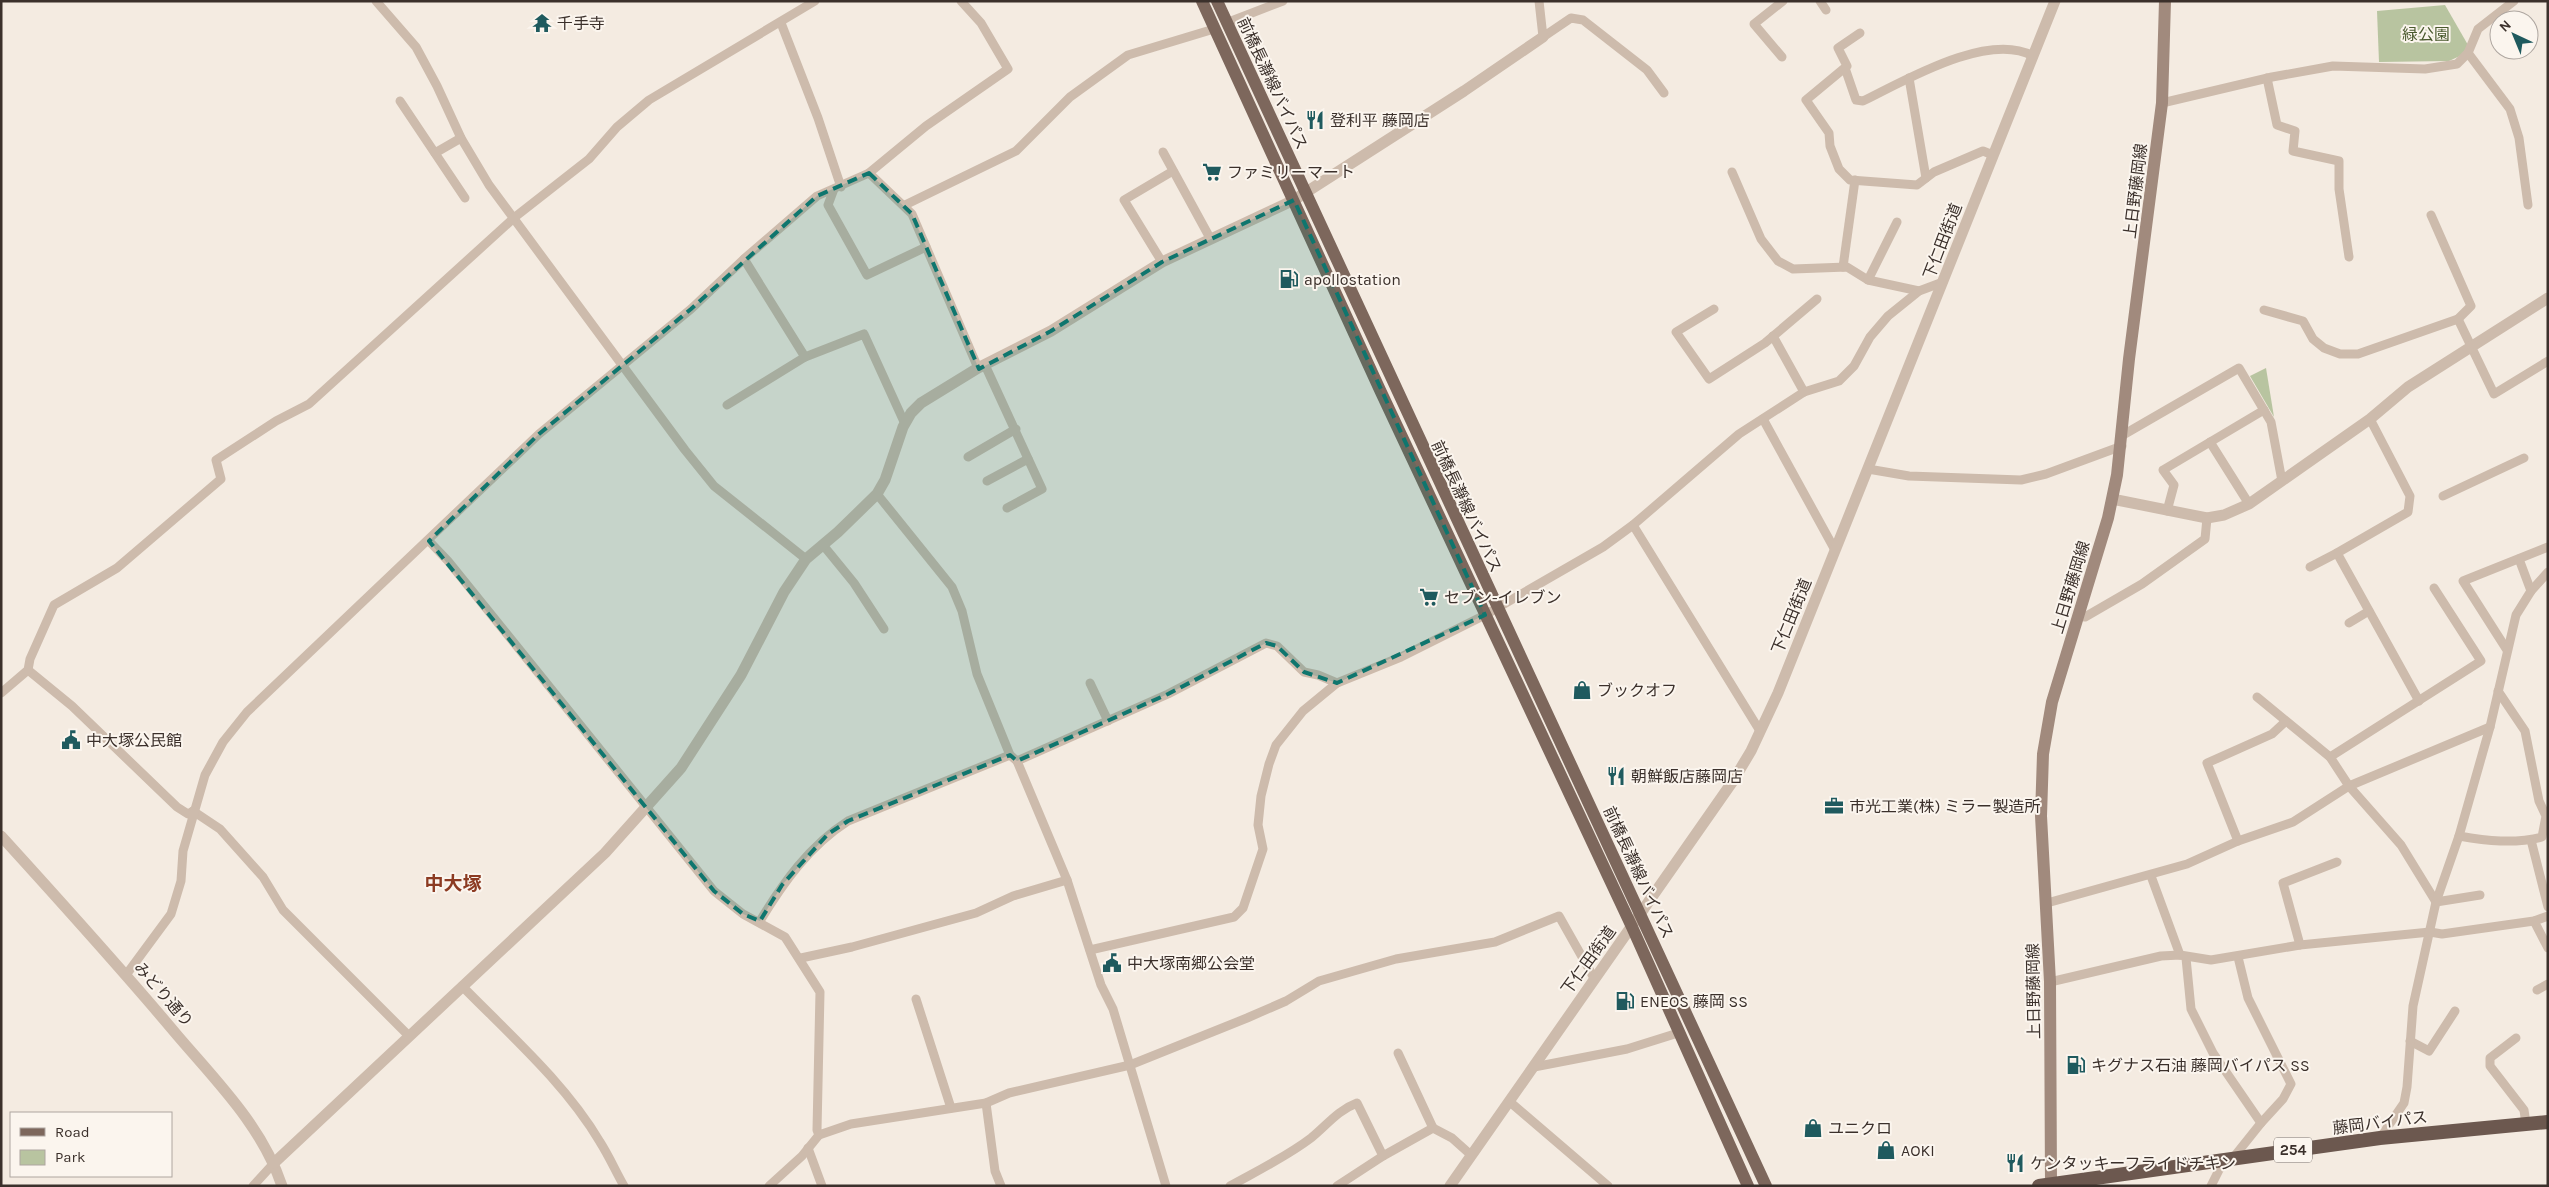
<svg xmlns="http://www.w3.org/2000/svg" width="2549" height="1187" font-family="Karla,'Noto Sans JP',sans-serif">
	<rect width="100%" height="100%" fill="#f4ebe1"/>
	<g fill="#b8c4a0">
		<path d="M2445,5L2468,45L2462,55L2449,61L2379,62L2377,11Z"/>
		<path d="M2266,368L2274,417L2250,376Z"/>
	</g>
	<g fill="none" stroke-linecap="round" stroke-linejoin="round">
		<g stroke="#cdbbac" stroke-width="9">
			<path d="M376,1L416,47L437,86L461,138L489,185L685,450L714,486L806,559"/>
			<path d="M1539,1L1543,37L1571,18L1583,20L1647,70L1664,93"/>
			<path d="M1820,1L1826,10"/>
			<path d="M781,23L818,118L841,187"/>
			<path d="M1226,23L1283,1"/>
			<path d="M1860,33L1838,48L1847,66L1806,100L1829,133L1830,146L1839,169L1850,180L1917,185L1934,172L1983,151L1993,155"/>
			<path d="M2468,53L2510,109L2519,138L2528,205"/>
			<path d="M1782,57L1754,24L1783,1"/>
			<path d="M1845,68L1856,100L1863,101C1904,81 1988,31 2033,56"/>
			<path d="M1909,78L1926,178"/>
			<path d="M2267,78L2277,125L2295,131L2293,151L2339,161V189L2349,257"/>
			<path d="M400,101L465,198"/>
			<path d="M2162,103L2272,77L2333,66L2425,69L2457,64L2468,53L2478,29L2514,1"/>
			<path d="M1163,152L1210,238"/>
			<path d="M435,153L461,138"/>
			<path d="M1732,172L1761,239L1778,261L1793,269L1847,267L1868,280L1919,291"/>
			<path d="M869,173L926,126L1008,69L981,23L961,1"/>
			<path d="M834,189L828,205L867,275L926,247"/>
			<path d="M905,205L1016,151L1070,97L1128,55L1214,29"/>
			<path d="M2431,215L2471,306L2458,319"/>
			<path d="M744,259L805,357L864,334L905,424"/>
			<path d="M1162,262L1124,200L1173,171"/>
			<path d="M1843,267L1855,180"/>
			<path d="M1868,280L1897,222"/>
			<path d="M1714,309L1676,332L1709,379L1765,343L1817,299"/>
			<path d="M2264,310L2303,321L2313,339L2324,348L2340,354H2358L2458,319L2494,394L2548,361"/>
			<path d="M1773,336L1804,392"/>
			<path d="M985,365L1042,489L1007,508"/>
			<path d="M727,405L805,357"/>
			<path d="M1763,419L1835,550"/>
			<path d="M2370,419L2410,496L2408,512L2337,553L2419,701"/>
			<path d="M2123,435L2239,368L2271,422L2282,481"/>
			<path d="M2210,442L2249,504"/>
			<path d="M968,457L1016,429"/>
			<path d="M1868,469L1909,476L2021,480L2046,474L2122,446"/>
			<path d="M987,481L1028,459"/>
			<path d="M877,494L952,587L962,611L977,674L1010,755L1017,761L1067,880L1101,985L1113,1009L1166,1186"/>
			<path d="M2443,496L2524,458"/>
			<path d="M2167,511L2174,485L2163,470L2264,410"/>
			<path d="M1633,525L1760,731"/>
			<path d="M429,541L448,561L714,891L743,914L785,937L820,992L817,1130L819,1135"/>
			<path d="M823,545L854,583L884,629"/>
			<path d="M2519,559L2531,591"/>
			<path d="M2310,567L2337,553"/>
			<path d="M2078,616L2085,617L2142,584L2205,539L2207,518"/>
			<path d="M2349,623L2369,611"/>
			<path d="M2507,650L2463,581L2548,547"/>
			<path d="M28,670L72,706L177,807L188,814L193,811"/>
			<path d="M1090,683L1108,721"/>
			<path d="M1,693L28,670L30,659L54,605L117,568L221,479L216,460L276,421L309,404L515,217L589,159L617,127L649,100L815,1"/>
			<path d="M2257,697L2330,757L2349,786L2401,845L2436,902L2480,895"/>
			<path d="M2330,757L2481,661L2434,588"/>
			<path d="M1017,761L1168,694L1266,643L1277,646L1304,672L1318,675L1337,683"/>
			<path d="M193,811L220,829L263,877L283,910L409,1036"/>
			<path d="M2459,836C2487,841 2514,844 2542,837L2546,816L2539,801L2525,731L2498,691"/>
			<path d="M2531,840L2548,907"/>
			<path d="M2238,841L2207,763L2272,734L2285,722"/>
			<path d="M2151,876L2180,955"/>
			<path d="M2047,903L2187,864L2238,841L2293,822L2349,786L2490,727"/>
			<path d="M760,921C783,883 809,846 848,821L1010,755"/>
			<path d="M2534,921L2548,948"/>
			<path d="M2300,945L2283,883L2337,862"/>
			<path d="M1090,950L1234,917L1243,908L1263,849L1258,825L1261,796L1269,764L1276,745L1303,711L1337,683L1401,657L1485,615L1603,547L1633,525L1739,434L1804,392L1839,381L1854,366L1870,337L1888,316L1919,291L1943,282"/>
			<path d="M801,958L852,947L976,913L1013,896L1067,880"/>
			<path d="M2186,958L2191,1009L2213,1053L2261,1123L2283,1099L2291,1084L2248,998L2238,957"/>
			<path d="M126,975L171,914L181,881L183,851L205,775L223,742L247,712L539,434L691,309L744,259L817,196L869,173L912,214L978,368"/>
			<path d="M2050,982L2161,956L2180,955L2211,960L2300,945L2430,932L2442,934L2534,921L2548,916"/>
			<path d="M462,986C510,1035 565,1083 600,1142C609,1156 616,1172 624,1186"/>
			<path d="M2537,990L2548,984"/>
			<path d="M916,999L951,1108"/>
			<path d="M2516,1038L2490,1058V1066L2524,1110L2526,1124"/>
			<path d="M2410,1041L2429,1051L2455,1011"/>
			<path d="M1398,1053L1433,1128"/>
			<path d="M1534,1067L1627,1049L1678,1033"/>
			<path d="M1510,1102L1608,1186"/>
			<path d="M986,1103L995,1171L1001,1186"/>
			<path d="M2380,1138L2404,1103L2407,1087L2413,1006L2436,902L2459,836L2490,727L2516,615L2531,591L2548,572"/>
			<path d="M808,1148L822,1186"/>
			<path d="M2233,1158L2261,1123"/>
			<path d="M253,1186L274,1163"/>
			<path d="M769,1186L802,1156L819,1135L851,1124L986,1103L1009,1093L1130,1065L1247,1018L1286,1001L1319,981L1396,959L1495,942L1559,916L1594,978"/>
			<path d="M1230,1186C1257,1171 1286,1157 1311,1138C1326,1126 1338,1110 1357,1103L1383,1156"/>
			<path d="M1337,1186L1383,1156L1433,1128L1452,1138L1471,1155"/>
			<path d="M2211,1186L2224,1160"/>
		</g>
		<g stroke="#cdbbac" stroke-width="11">
			<path d="M2112,499L2207,518L2224,515L2249,504L2370,419L2408,387L2548,298"/>
			<path d="M1,836C61,902 120,967 177,1035C217,1082 262,1126 282,1186"/>
			<path d="M274,1163L605,853L681,768L741,675L784,592L806,559L838,532L877,494L885,480L903,427L911,413L921,403L978,368L1051,331L1162,262L1294,200L1464,91L1543,37"/>
			<path d="M1450,1186L1733,781L1751,751L1778,693L2055,1"/>
		</g>
		<path stroke="#a18a7d" stroke-width="12" d="M2051,1184L2050,982L2041,816L2043,754L2052,702L2108,518L2117,475L2129,359L2162,103L2165,1"/>
		<g stroke="#7d675c" stroke-width="12">
			<path d="M1202,1L1380,390L1632,927L1748,1186"/>
			<path d="M1217,1L1766,1186"/>
		</g>
		<path stroke="#6c584f" stroke-width="14" d="M2039,1186L2380,1138L2548,1122"/>
	</g>
	<path fill="#0f766e" fill-opacity="0.2" stroke="#0f766e" stroke-width="4" stroke-dasharray="10 6" stroke-linejoin="round" d="M869,173L912,214L979,369L1051,331L1162,262L1294,200L1485,615L1337,683L1304,672L1277,646L1266,643L1168,694L1017,761L1010,755L848,821L828,834L782,885L760,921L743,914L714,891L429,541L539,434L691,309L817,196Z"/>
	<defs>
		<g id="temple-bare" transform="scale(1.5)"><path d="M0-6L5-2H3V0L6.5 2.5H4V6H1.5V3h-3V6H-4V2.5H-6.5L-3 0V-2H-5Z" fill="#1f5a5e" stroke="#fbf5ee" stroke-width="2.5" paint-order="stroke"/></g>
		<g id="restaurant-bare" transform="scale(1.5)"><path d="M-5-6h1v4h1v-4h1v4h1v-4h1v5L-1.5 .5V6h-2V.5L-5-1ZM5-6V6H3V1.5H1.5Q1.5-4 5-6Z" fill="#1f5a5e" stroke="#fbf5ee" stroke-width="2.5" paint-order="stroke"/></g>
		<g id="supermarket-bare" transform="scale(1.5)"><path d="M-6-5.5h2.5l.6 2H6L4.5 2H-2.5L-4.4-4H-6ZM-1.5 3.2a1.3 1.3 0 1 0 .1 0ZM3 3.2a1.3 1.3 0 1 0 .1 0Z" fill="#1f5a5e" stroke="#fbf5ee" stroke-width="2.5" paint-order="stroke"/></g>
		<g id="fuel-bare" transform="scale(1.5)"><path d="M-5.5-6h7V0h2V4h1.3V-2.5L3-4.5l.8-.8L6-3V5H2.5V1h-1V6h-7ZM-4.2-4.7v3.2H.2V-4.7Z" fill="#1f5a5e" stroke="#fbf5ee" stroke-width="2.5" paint-order="stroke"/></g>
		<g id="shop-bare" transform="scale(1.5)"><path d="M-5-2.5h2.3a2.7 3.5 0 0 1 5.4 0H5L5.5 6h-11ZM-1.5-2.5h3a1.5 2.3 0 0 0-3 0Z" fill="#1f5a5e" stroke="#fbf5ee" stroke-width="2.5" paint-order="stroke"/></g>
		<g id="civic-bare" transform="scale(1.5)"><path d="M-.6-6.5H3V-4.5H.6V-3L4-1V1h2V6H-6V1h2V-1L-.6-3ZM-1.2 2.5V6h2.4V2.5Z" fill="#1f5a5e" stroke="#fbf5ee" stroke-width="2.5" paint-order="stroke"/></g>
		<g id="office-bare" transform="scale(1.5)"><path d="M-6-3h4V-5.5h4V-3h4V5H-6ZM-1-4.5V-3h2v-1.5ZM-6 0V1H6V0Z" fill="#1f5a5e" stroke="#fbf5ee" stroke-width="2.5" paint-order="stroke"/></g>
	</defs>
	<g fill-rule="evenodd">
		<use href="#temple-bare" x="542" y="23"/>
		<use href="#restaurant-bare" x="1315" y="120"/>
		<use href="#supermarket-bare" x="1212" y="172"/>
		<use href="#fuel-bare" x="1289" y="279"/>
		<use href="#supermarket-bare" x="1429" y="597"/>
		<use href="#shop-bare" x="1582" y="690"/>
		<use href="#civic-bare" x="71" y="740"/>
		<use href="#restaurant-bare" x="1616" y="776"/>
		<use href="#office-bare" x="1834" y="806"/>
		<use href="#civic-bare" x="1112" y="963"/>
		<use href="#fuel-bare" x="1625" y="1001"/>
		<use href="#fuel-bare" x="2076" y="1065"/>
		<use href="#shop-bare" x="1813" y="1128"/>
		<use href="#shop-bare" x="1886" y="1150"/>
		<use href="#restaurant-bare" x="2015" y="1163"/>
	</g>
	<g text-anchor="middle" stroke-width="4" stroke-linejoin="round" paint-order="stroke">
		<rect fill="#fbf5ee" stroke="#756b66" stroke-width="1" x="2274" y="1137.5" width="38" height="25" rx="4"/>
		<g font-size="15" font-weight="bold" fill="#3b302b">
			<text x="2293" y="1155">254</text>
		</g>
		<g font-size="16" fill="#3b302b" stroke="#fbf5ee" text-anchor="start">
			<text x="557" y="29">千手寺</text>
			<text x="1330" y="126">登利平 藤岡店</text>
			<text x="1227" y="178">ファミリーマート</text>
			<text x="1304" y="285">apollostation</text>
			<text x="1444" y="603">セブン-イレブン</text>
			<text x="1597" y="696">ブックオフ</text>
			<text x="86" y="746">中大塚公民館</text>
			<text x="1631" y="782">朝鮮飯店藤岡店</text>
			<text x="1849" y="812">市光工業(株) ミラー製造所</text>
			<text x="1127" y="969">中大塚南郷公会堂</text>
			<text x="1640" y="1007">ENEOS 藤岡 SS</text>
			<text x="2091" y="1071">キグナス石油 藤岡バイパス SS</text>
			<text x="1828" y="1134">ユニクロ</text>
			<text x="1901" y="1156">AOKI</text>
			<text x="2030" y="1169">ケンタッキーフライドチキン</text>
		</g>
		<g font-size="16" fill="#4a5a2e" stroke="#fbf5ee">
			<text x="2426" y="40">緑公園</text>
		</g>
		<g font-size="16" fill="#3b302b" stroke="#fbf5ee">
			<text transform="translate(1273 83) rotate(65)" y="6">前橋長瀞線バイパス</text>
			<text transform="translate(2135 191) rotate(-83)" y="6">上日野藤岡線</text>
			<text transform="translate(1942 241) rotate(-69)" y="6">下仁田街道</text>
			<text transform="translate(1467 506) rotate(65)" y="6">前橋長瀞線バイパス</text>
			<text transform="translate(2070 587) rotate(-73)" y="6">上日野藤岡線</text>
			<text transform="translate(1791 616) rotate(-68)" y="6">下仁田街道</text>
			<text transform="translate(1639 872) rotate(65)" y="6">前橋長瀞線バイパス</text>
			<text transform="translate(1588 960) rotate(-54)" y="6">下仁田街道</text>
			<text transform="translate(2033 991) rotate(-91)" y="6">上日野藤岡線</text>
			<text transform="translate(164 994) rotate(49)" y="6">みどり通り</text>
			<text transform="translate(2380 1122) rotate(-7)" y="6">藤岡バイパス</text>
		</g>
		<g font-size="19" font-weight="bold" fill="#8c3b22" stroke="#fbf5ee">
			<text x="453" y="890">中大塚</text>
		</g>
	</g>
	<rect width="2549" height="1187" fill="none" stroke="#3b302b" stroke-width="5"/>
	<rect x="10" y="1112" width="162" height="65" fill="#fbf5ee" stroke="#aea6a0"/>
	<rect x="20" y="1128" width="25" height="8" fill="#7d675c" stroke="#aea6a0"/>
	<text x="55" y="1137" font-size="15" fill="#3b302b">Road</text>
	<rect x="20" y="1150" width="25" height="15" fill="#b8c4a0" stroke="#aea6a0"/>
	<text x="55" y="1162" font-size="15" fill="#3b302b">Park</text>
	<g transform="translate(2514 35) rotate(316)"><circle r="24" fill="#fbf5ee" stroke="#aea6a0"/>
	<path d="M0-4L9 19L0 12L-9 19Z" fill="#1f5a5e"/>
	<text y="-8" font-size="14" font-weight="bold" text-anchor="middle" fill="#3b302b">N</text>
	</g>
</svg>
